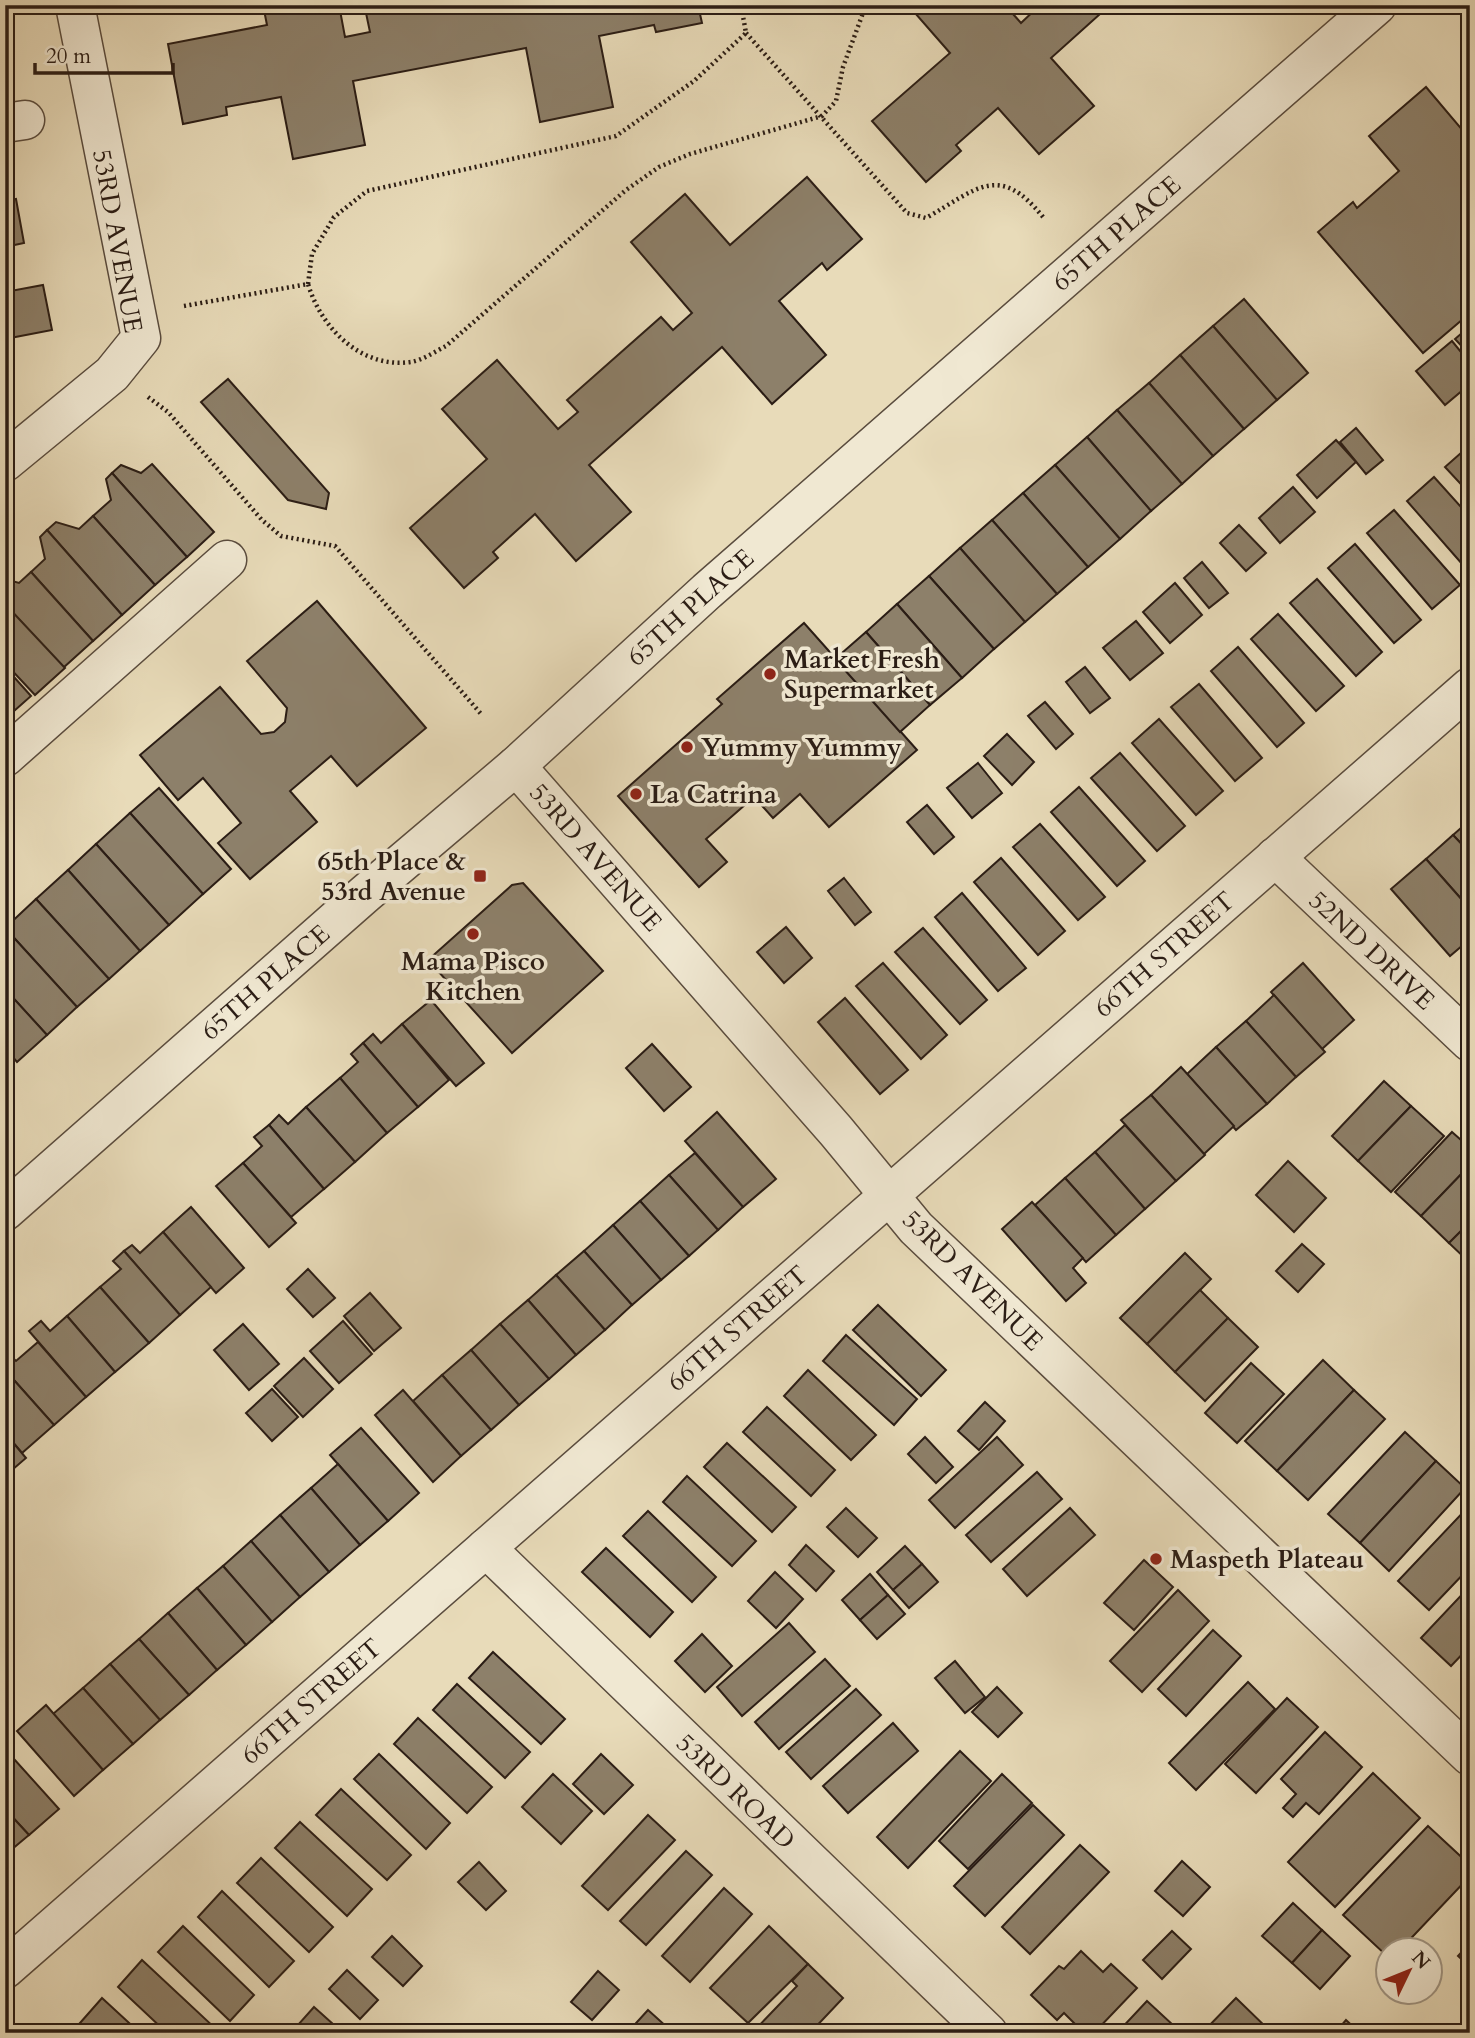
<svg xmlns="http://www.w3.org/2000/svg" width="1475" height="2038" font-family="Cardo,serif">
	<rect width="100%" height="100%" fill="#e8dbb9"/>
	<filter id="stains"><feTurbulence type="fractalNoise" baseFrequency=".00286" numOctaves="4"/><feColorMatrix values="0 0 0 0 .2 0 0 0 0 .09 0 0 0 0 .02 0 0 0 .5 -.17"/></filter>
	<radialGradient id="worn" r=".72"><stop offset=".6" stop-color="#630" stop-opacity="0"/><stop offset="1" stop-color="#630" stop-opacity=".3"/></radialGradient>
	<g fill="#8d806a" stroke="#2b1d15" stroke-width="2">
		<path d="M263,5H339L345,37L370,32L366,13L408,5H698L702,23L656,32L654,25L599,36L613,107L540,122L526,48L353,81L365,145L293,159L281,97L226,107L227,115L183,124L168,44L267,25Z"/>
		<path d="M908,5H1005L1021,23L1040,5H1110L1051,58L1094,106L1039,154L998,108L956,145L961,151L926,182L872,121L950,53Z"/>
		<path d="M5,55L13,94L5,96Z"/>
		<path d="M1426,87L1470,139V313L1423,353L1318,232L1353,202L1357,208L1399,171L1369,136Z"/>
		<path d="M807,177L862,239L827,270L822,263L779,301L826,355L772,404L722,347L589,465L631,512L576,561L535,514L493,552L498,558L464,588L410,528L487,459L442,409L497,360L558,429L578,412L567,400L661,317L673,330L692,313L631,242L685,194L730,245Z"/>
		<path d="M16,199L24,243L5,247V201Z"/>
		<path d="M43,285L52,330L5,339V292Z"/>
		<path d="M1244,299L1308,373L1277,400L1213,326Z"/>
		<path d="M1213,326L1277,400L1244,429L1180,355Z"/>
		<path d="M1470,326V355L1455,339Z"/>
		<path d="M1452,341L1470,363V384L1445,405L1416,371Z"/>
		<path d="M1180,355L1244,429L1213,456L1149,383Z"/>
		<path d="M228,379L329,493L326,509L288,500L201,402Z"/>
		<path d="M1149,383L1213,456L1182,484L1117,410Z"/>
		<path d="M1117,410L1182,484L1151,511L1087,437Z"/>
		<path d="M1356,428L1383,460L1366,474L1340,442Z"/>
		<path d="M1087,437L1151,511L1120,539L1055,465Z"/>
		<path d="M1336,440L1356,462L1317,498L1297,475Z"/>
		<path d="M1470,445V494L1445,467Z"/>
		<path d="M152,464L214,532L187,557L112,473L121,465L141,473Z"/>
		<path d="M1055,465L1120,539L1088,567L1023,493Z"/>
		<path d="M112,473L187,557L155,585L93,516L111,500L106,479Z"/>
		<path d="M1434,477L1470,517V573L1407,501Z"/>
		<path d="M1293,487L1315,512L1280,543L1259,518Z"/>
		<path d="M1023,493L1088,567L1057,594L992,520Z"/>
		<path d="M1394,510L1460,585L1432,609L1367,533Z"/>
		<path d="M93,516L155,585L122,615L47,530L56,522L79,529Z"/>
		<path d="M992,520L1057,594L1025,622L960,548Z"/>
		<path d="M1239,525L1266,553L1246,571L1220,543Z"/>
		<path d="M47,530L122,615L93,641L31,572L45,559L40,537Z"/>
		<path d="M1355,544L1421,620L1394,643L1328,568Z"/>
		<path d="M960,548L1025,622L994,649L929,576Z"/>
		<path d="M1202,562L1228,593L1209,608L1184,578Z"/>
		<path d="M31,572L93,641L63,668L5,604V579L19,583Z"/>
		<path d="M929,576L994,649L962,678L897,604Z"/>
		<path d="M1317,579L1382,652L1356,676L1290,603Z"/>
		<path d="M1175,583L1202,615L1170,643L1143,612Z"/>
		<path d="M317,601L426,728L357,786L331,756L290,791L317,822L250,879L218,843L241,823L203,778L178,800L140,755L220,687L261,734L274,732L285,722L287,708L247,661Z"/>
		<path d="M5,604L65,668L35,695L5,663Z"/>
		<path d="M897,604L962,678L930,705L866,632Z"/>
		<path d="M1278,614L1344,686L1316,711L1251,639Z"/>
		<path d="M1136,621L1163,653L1130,680L1103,648Z"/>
		<path d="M804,623L917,750L829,827L800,794L773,818L754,797L706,839L727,862L699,887L618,796L722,704L717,699Z"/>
		<path d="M866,632L930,705L900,732L835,659Z"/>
		<path d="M1238,647L1304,723L1277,747L1211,671Z"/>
		<path d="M5,667L31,696L5,719Z"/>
		<path d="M1085,667L1110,698L1090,713L1066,682Z"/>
		<path d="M1199,684L1262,758L1235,781L1171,707Z"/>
		<path d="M1045,702L1073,734L1056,749L1028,716Z"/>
		<path d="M1159,719L1223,791L1196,815L1132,743Z"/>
		<path d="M1007,734L1034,762L1012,785L984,756Z"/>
		<path d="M1120,753L1185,826L1157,851L1091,778Z"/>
		<path d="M978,763L1002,793L972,818L947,788Z"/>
		<path d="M1079,787L1145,861L1117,886L1051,812Z"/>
		<path d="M159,788L231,869L203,894L130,813Z"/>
		<path d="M927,805L954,837L934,854L907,822Z"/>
		<path d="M130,813L203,894L169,925L96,844Z"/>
		<path d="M1470,820V853L1453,835Z"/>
		<path d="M1040,824L1105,897L1078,920L1013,847Z"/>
		<path d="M1453,835L1470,853V909L1426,859Z"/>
		<path d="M96,844L169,925L140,951L68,870Z"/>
		<path d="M1001,858L1065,931L1038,955L974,882Z"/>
		<path d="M1426,859L1470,909V939L1450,956L1391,889Z"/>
		<path d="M68,870L140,951L109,979L36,899Z"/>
		<path d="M844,878L871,912L855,925L828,891Z"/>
		<path d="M523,883L603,971L512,1053L428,960L512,885Z"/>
		<path d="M962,893L1026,968L998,991L935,917Z"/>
		<path d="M36,899L109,979L77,1007L5,928Z"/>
		<path d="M786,927L812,958L784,983L757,952Z"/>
		<path d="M5,928L77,1007L47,1035L5,989Z"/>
		<path d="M923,928L987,1000L960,1024L895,952Z"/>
		<path d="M883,963L947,1035L921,1059L856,986Z"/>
		<path d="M1303,963L1354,1020L1322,1049L1271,992Z"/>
		<path d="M5,989L47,1035L17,1062L5,1048Z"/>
		<path d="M1274,995L1325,1052L1296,1077L1246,1021Z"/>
		<path d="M845,998L908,1070L880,1094L818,1022Z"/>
		<path d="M431,1000L484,1063L456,1086L402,1024Z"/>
		<path d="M1246,1021L1296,1077L1267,1104L1216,1047Z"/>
		<path d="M402,1024L449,1080L418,1107L363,1043L373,1034L381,1043Z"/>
		<path d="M363,1043L418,1107L387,1133L340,1078L358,1062L351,1054Z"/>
		<path d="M652,1044L691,1087L664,1111L626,1068Z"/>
		<path d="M1216,1047L1267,1104L1236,1130L1187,1074Z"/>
		<path d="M1181,1067L1234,1126L1204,1154L1151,1095Z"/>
		<path d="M340,1078L387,1133L355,1162L306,1107Z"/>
		<path d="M1384,1081L1411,1106L1358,1161L1332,1136Z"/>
		<path d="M1151,1095L1205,1155L1176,1181L1121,1120Z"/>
		<path d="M1411,1106L1444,1136L1391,1192L1358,1161Z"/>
		<path d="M306,1107L355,1162L324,1189L269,1125L279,1115L288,1124Z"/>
		<path d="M717,1112L776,1179L743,1207L685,1141Z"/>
		<path d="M269,1125L324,1189L291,1217L243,1163L262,1146L254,1137Z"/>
		<path d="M1125,1125L1176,1181L1145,1209L1095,1152Z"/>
		<path d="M1452,1132L1470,1148V1165L1421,1216L1395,1192Z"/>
		<path d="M1095,1152L1145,1209L1116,1235L1065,1178Z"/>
		<path d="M695,1153L743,1207L718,1230L669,1175Z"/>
		<path d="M1288,1161L1326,1198L1294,1232L1256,1195Z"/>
		<path d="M243,1163L296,1223L269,1247L216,1186Z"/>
		<path d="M1470,1165V1222L1449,1243L1421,1216Z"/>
		<path d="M669,1175L718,1230L689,1256L640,1201Z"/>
		<path d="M1065,1178L1116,1235L1086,1262L1035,1205Z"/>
		<path d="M640,1201L689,1256L661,1280L613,1225Z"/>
		<path d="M1032,1202L1083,1258L1073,1268L1086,1283L1066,1301L1002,1229Z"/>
		<path d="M191,1207L244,1268L216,1293L163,1232Z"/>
		<path d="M1470,1222V1263L1449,1243Z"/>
		<path d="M613,1225L661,1280L632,1305L584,1251Z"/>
		<path d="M163,1232L211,1287L180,1315L124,1251L132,1245L140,1253Z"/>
		<path d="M1302,1244L1324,1264L1298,1292L1276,1271Z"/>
		<path d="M124,1251L180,1315L149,1343L100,1287L121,1269L113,1261Z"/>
		<path d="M584,1251L632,1305L605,1330L556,1275Z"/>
		<path d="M1185,1253L1211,1279L1147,1344L1120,1318Z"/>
		<path d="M308,1269L335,1298L313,1317L287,1289Z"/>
		<path d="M556,1275L605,1330L576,1355L528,1300Z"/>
		<path d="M100,1287L149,1343L115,1372L67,1316Z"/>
		<path d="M1200,1290L1228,1318L1175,1372L1147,1344Z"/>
		<path d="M370,1293L401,1328L374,1351L344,1316Z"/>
		<path d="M528,1300L576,1355L549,1379L500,1324Z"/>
		<path d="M878,1305L946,1370L921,1396L853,1330Z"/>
		<path d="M67,1316L115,1372L86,1397L29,1331L41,1321L50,1331Z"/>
		<path d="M1228,1318L1258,1347L1205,1401L1175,1372Z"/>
		<path d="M343,1321L372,1354L339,1383L310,1351Z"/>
		<path d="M243,1324L279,1364L249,1390L214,1350Z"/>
		<path d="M500,1324L549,1379L519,1405L471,1350Z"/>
		<path d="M846,1335L917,1399L894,1425L823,1361Z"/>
		<path d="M38,1342L86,1397L54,1425L5,1370V1357L9,1354L16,1361Z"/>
		<path d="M471,1350L519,1405L491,1430L442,1375Z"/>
		<path d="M304,1358L333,1389L303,1417L274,1386Z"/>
		<path d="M1323,1360L1354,1390L1277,1471L1245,1441Z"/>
		<path d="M1251,1363L1284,1394L1237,1443L1205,1413Z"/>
		<path d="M5,1370L54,1425L22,1453L5,1433Z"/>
		<path d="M808,1370L876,1435L851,1460L784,1396Z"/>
		<path d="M442,1375L491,1430L461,1456L413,1401Z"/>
		<path d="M272,1389L298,1417L272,1441L246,1413Z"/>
		<path d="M403,1390L461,1456L433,1482L375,1415Z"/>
		<path d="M1354,1390L1385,1419L1308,1500L1277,1471Z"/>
		<path d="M985,1402L1005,1421L979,1450L958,1431Z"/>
		<path d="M767,1407L835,1470L811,1496L743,1432Z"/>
		<path d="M361,1428L419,1493L388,1521L330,1455Z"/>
		<path d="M1405,1432L1436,1461L1360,1543L1328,1514Z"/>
		<path d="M5,1433L26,1458L5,1476Z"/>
		<path d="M925,1437L953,1467L936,1483L908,1454Z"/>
		<path d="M997,1437L1023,1465L955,1528L929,1500Z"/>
		<path d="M727,1443L796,1507L772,1532L704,1467Z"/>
		<path d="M1436,1461L1465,1488L1389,1571L1360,1543Z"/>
		<path d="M338,1464L388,1521L360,1545L311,1488Z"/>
		<path d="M1037,1472L1062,1499L991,1562L966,1535Z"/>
		<path d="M687,1476L756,1541L732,1566L663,1502Z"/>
		<path d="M311,1488L360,1545L329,1572L280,1515Z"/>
		<path d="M1470,1505V1567L1429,1610L1398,1581Z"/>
		<path d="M846,1508L877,1538L858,1557L827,1527Z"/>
		<path d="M1070,1508L1095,1535L1027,1596L1003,1569Z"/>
		<path d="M648,1511L716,1577L692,1602L623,1536Z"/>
		<path d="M280,1515L329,1572L300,1597L251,1541Z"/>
		<path d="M251,1541L300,1597L272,1622L223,1566Z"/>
		<path d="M806,1545L834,1571L816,1591L789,1565Z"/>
		<path d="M905,1546L922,1564L893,1590L877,1572Z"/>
		<path d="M606,1548L673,1612L650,1637L582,1572Z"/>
		<path d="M1144,1560L1173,1587L1134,1630L1104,1603Z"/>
		<path d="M922,1564L938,1582L909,1608L893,1590Z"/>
		<path d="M223,1566L272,1622L246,1645L197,1588Z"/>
		<path d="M775,1572L803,1599L776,1628L748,1601Z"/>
		<path d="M870,1574L888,1595L860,1620L842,1600Z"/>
		<path d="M1470,1586V1646L1451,1666L1421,1638Z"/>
		<path d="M197,1588L246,1645L217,1670L168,1613Z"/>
		<path d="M1178,1590L1209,1621L1142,1692L1110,1661Z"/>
		<path d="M888,1595L905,1614L877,1639L860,1620Z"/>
		<path d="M168,1613L217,1670L189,1695L139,1639Z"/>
		<path d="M789,1623L815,1652L742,1716L717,1687Z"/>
		<path d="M1213,1630L1241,1656L1186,1716L1158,1689Z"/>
		<path d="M702,1634L732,1666L705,1692L675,1661Z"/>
		<path d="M139,1639L189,1695L160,1720L110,1664Z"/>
		<path d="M493,1652L565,1719L541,1744L469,1678Z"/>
		<path d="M825,1659L850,1686L779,1749L755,1722Z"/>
		<path d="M955,1661L985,1697L965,1713L935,1678Z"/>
		<path d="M110,1664L160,1720L133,1744L83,1688Z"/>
		<path d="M1248,1682L1275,1709L1196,1790L1169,1763Z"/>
		<path d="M457,1684L530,1752L505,1778L433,1710Z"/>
		<path d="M997,1687L1022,1713L998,1737L972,1712Z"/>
		<path d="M83,1688L133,1744L103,1770L53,1714Z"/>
		<path d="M856,1689L881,1715L811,1779L786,1752Z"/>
		<path d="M1287,1698L1318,1727L1256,1793L1225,1764Z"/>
		<path d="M46,1705L103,1770L74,1796L17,1731Z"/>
		<path d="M418,1718L492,1787L467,1813L394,1744Z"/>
		<path d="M893,1723L918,1751L848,1813L823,1786Z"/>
		<path d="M1325,1732L1362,1767L1319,1814L1306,1803L1293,1817L1283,1808L1296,1794L1281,1779Z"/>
		<path d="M5,1749L59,1809L29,1835L5,1809Z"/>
		<path d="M960,1751L991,1781L908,1868L877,1837Z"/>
		<path d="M379,1754L450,1823L426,1849L354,1779Z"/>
		<path d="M601,1754L633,1785L604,1814L573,1784Z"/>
		<path d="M1373,1773L1420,1818L1335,1907L1288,1862Z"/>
		<path d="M553,1774L592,1811L561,1844L522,1807Z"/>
		<path d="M1002,1774L1032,1803L968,1869L939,1841Z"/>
		<path d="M341,1789L411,1855L387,1880L316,1815Z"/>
		<path d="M1033,1805L1064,1835L985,1916L954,1886Z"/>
		<path d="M5,1809L29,1835L5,1855Z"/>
		<path d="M648,1815L675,1840L608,1910L582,1886Z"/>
		<path d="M300,1822L372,1889L347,1916L275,1848Z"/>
		<path d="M1428,1826L1470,1865V1876L1399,1951H1388V1957L1343,1915Z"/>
		<path d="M1080,1845L1109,1872L1030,1954L1002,1927Z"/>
		<path d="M686,1851L712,1875L646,1945L620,1921Z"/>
		<path d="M261,1858L333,1927L309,1952L237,1883Z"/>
		<path d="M1182,1861L1210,1887L1183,1916L1155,1891Z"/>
		<path d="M479,1862L506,1891L486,1910L458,1882Z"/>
		<path d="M724,1888L752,1914L690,1982L662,1956Z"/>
		<path d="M222,1891L294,1961L269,1987L198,1917Z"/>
		<path d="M1293,1903L1322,1930L1292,1963L1262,1936Z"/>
		<path d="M183,1926L254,1995L230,2021L158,1952Z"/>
		<path d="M769,1926L808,1964L748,2023L710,1988Z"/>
		<path d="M1322,1930L1350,1956L1320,1989L1292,1963Z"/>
		<path d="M1172,1931L1191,1949L1162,1979L1143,1960Z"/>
		<path d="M392,1936L422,1966L403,1986L372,1957Z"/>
		<path d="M1470,1943V1967L1458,1956Z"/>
		<path d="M1081,1951L1103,1972L1111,1964L1137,1988L1094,2033H1084L1064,2013L1057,2020L1031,1995L1059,1966L1064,1969Z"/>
		<path d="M142,1960L216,2029L213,2033H167L118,1987Z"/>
		<path d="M808,1964L843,1998L810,2033H752L797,1986L792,1981Z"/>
		<path d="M347,1970L378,2000L360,2019L329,1989Z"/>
		<path d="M598,1971L619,1990L592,2020L571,2002Z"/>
		<path d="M102,1998L140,2033H91L80,2023Z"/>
		<path d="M1236,1998L1268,2029L1265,2033H1202Z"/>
		<path d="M1147,2001L1173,2025L1166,2033H1117Z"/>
		<path d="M314,2007L343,2033H304L299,2029L297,2026Z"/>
		<path d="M648,2010L668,2028L663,2033H627Z"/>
		<path d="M1346,2020L1360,2033H1335Z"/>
	</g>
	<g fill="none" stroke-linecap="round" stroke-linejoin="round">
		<g stroke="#5a4c3e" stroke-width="41">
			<g id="minor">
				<path d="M5,123L25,120"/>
				<path d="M5,462L112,374L141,338L75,5"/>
				<path d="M5,757L227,560"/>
				<path d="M516,766L836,1131L916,1228L1470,1756"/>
				<path d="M1275,857L1470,1042"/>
				<path d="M5,1211L365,894L516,766L707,591L1377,5"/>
				<path d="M486,1548L988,2033"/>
				<path d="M5,1969L1470,687"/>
			</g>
		</g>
		<g stroke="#2b1d15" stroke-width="4.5" stroke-dasharray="2 3.5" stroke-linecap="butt">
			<path d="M746,33L907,213L926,218C977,189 999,162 1043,217"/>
			<path d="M308,284L312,254L334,217L367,191L616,136L694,81L746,33L741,5"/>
			<path d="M184,306L308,284C321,328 361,369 411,362C423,360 436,351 446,346L626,190L659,167L690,154L822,116L836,101L843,67L866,5"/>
			<path d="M148,397L168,412L262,520L281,536L335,546L482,715"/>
		</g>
		<use href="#minor" stroke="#f0e8d2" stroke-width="38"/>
	</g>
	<g fill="#8f2418" stroke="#f0e8d2" stroke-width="2.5">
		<circle cx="770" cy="674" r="7"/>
		<circle cx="687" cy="747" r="7"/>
		<circle cx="636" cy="794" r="7"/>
		<rect x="473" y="869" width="14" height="14" rx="3.5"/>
		<circle cx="473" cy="934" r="7"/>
		<circle cx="1156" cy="1559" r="7"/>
	</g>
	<g text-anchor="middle" stroke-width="7" stroke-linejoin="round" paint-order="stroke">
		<g font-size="26" fill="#2b1d15" stroke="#f0e8d2">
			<text transform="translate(1116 233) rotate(-41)" y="9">65TH PLACE</text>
			<text transform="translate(118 241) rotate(80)" y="9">53RD AVENUE</text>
			<text transform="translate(690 607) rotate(-42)" y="9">65TH PLACE</text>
			<text transform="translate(596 857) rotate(49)" y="9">53RD AVENUE</text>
			<text transform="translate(1372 950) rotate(43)" y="9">52ND DRIVE</text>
			<text transform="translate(1164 954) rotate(-41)" y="9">66TH STREET</text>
			<text transform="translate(265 982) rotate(-41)" y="9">65TH PLACE</text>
			<text transform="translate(973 1280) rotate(45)" y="9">53RD AVENUE</text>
			<text transform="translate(737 1328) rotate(-41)" y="9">66TH STREET</text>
			<text transform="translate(311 1701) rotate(-41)" y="9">66TH STREET</text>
			<text transform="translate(736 1791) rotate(44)" y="9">53RD ROAD</text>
		</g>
		<g font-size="26" font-weight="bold" fill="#2b1d15" stroke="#f0e8d2" text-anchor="start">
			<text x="784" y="668">Market Fresh<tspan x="784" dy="30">Supermarket</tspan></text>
			<text x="701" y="756">Yummy Yummy</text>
			<text x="650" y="803">La Catrina</text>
			<text x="466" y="870" text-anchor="end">65th Place &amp;<tspan x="466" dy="30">53rd Avenue</tspan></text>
			<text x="473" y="970" text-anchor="middle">Mama Pisco<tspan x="473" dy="30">Kitchen</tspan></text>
			<text x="1170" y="1568">Maspeth Plateau</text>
		</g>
	</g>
	<rect width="1475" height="2038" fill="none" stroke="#e8dbb9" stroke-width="28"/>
	<rect x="7" y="7" width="1461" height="2024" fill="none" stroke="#2b1d15" stroke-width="3.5"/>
	<rect x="14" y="14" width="1447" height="2010" fill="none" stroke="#2b1d15" stroke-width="2"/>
	<g transform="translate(1409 1971) rotate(47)"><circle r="33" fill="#f0e8d2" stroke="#a19786" stroke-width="2"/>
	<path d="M0-5L12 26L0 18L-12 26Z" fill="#8f2418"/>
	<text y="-10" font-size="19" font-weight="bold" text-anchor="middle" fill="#2b1d15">N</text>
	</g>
	<path d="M35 63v10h138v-10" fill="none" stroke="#2b1d15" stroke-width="3.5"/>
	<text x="46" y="63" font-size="21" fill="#2b1d15" stroke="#f0e8d2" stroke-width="5" paint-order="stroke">20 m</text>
	<rect width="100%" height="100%" filter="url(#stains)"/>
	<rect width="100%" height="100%" fill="url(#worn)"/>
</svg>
